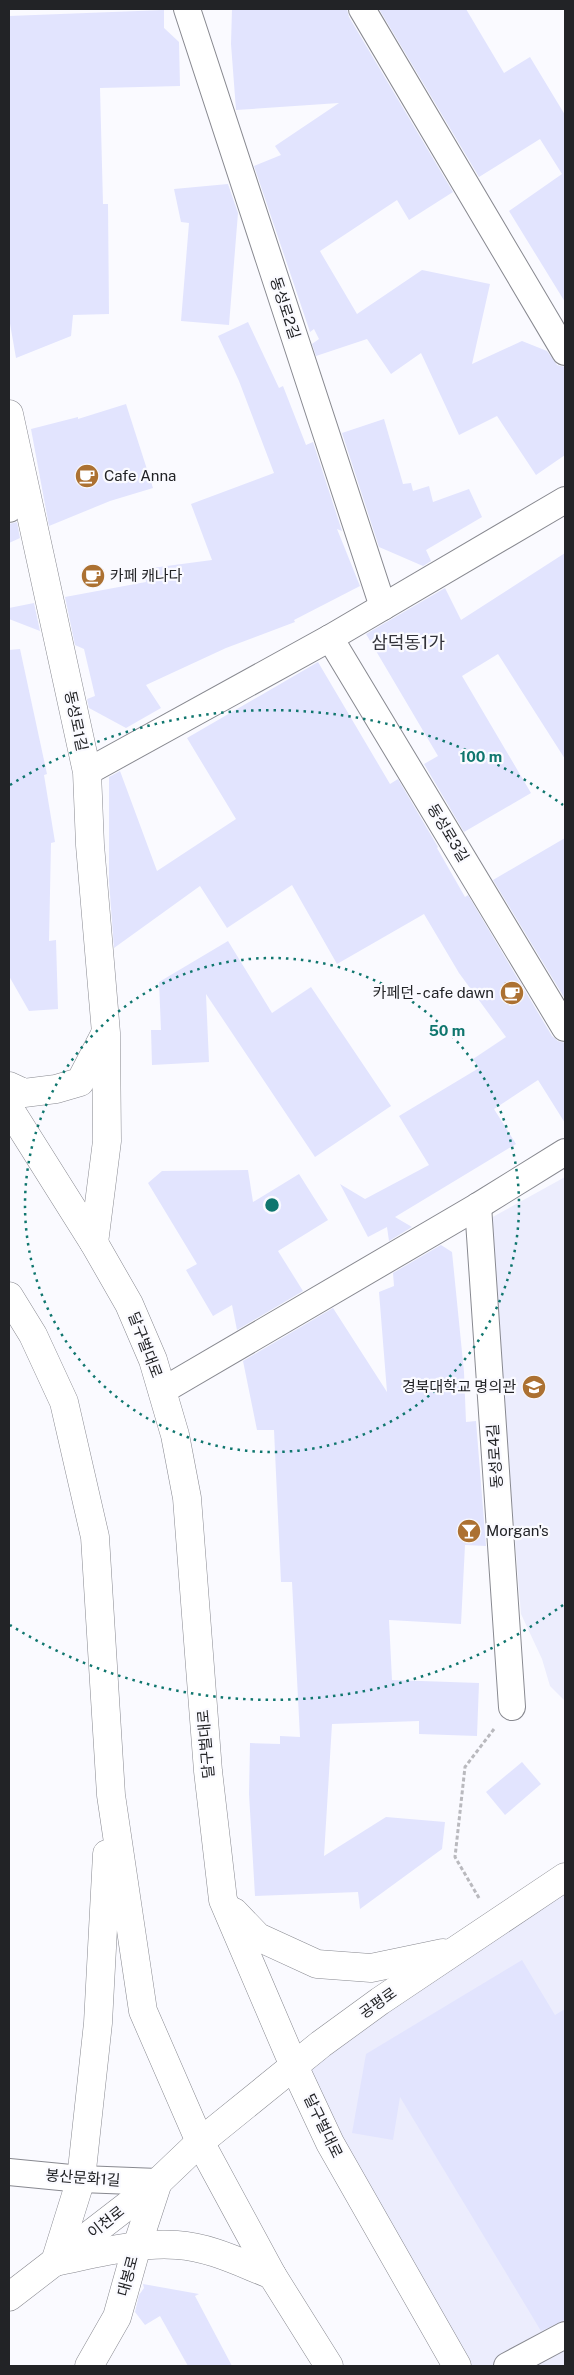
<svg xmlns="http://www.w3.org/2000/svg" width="574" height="2375" font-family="'Public Sans','Noto Sans KR',sans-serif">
	<rect width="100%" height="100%" fill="#fafaff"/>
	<g fill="#ecedfd">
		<path d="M565,1177V1701L550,1686L542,1659L521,1614L489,1219Z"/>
		<path d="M565,1877V2366H457L294,2066Z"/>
	</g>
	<g fill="#e2e4fe">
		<path d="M232,9H347L349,17L453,192L409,220L397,200L320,251L321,253L357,314L422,270L490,284L472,364L522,341L547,351L557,365L565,367V455L536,475L497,416L459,435L421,353L391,374L367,339L316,356L312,344L319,339L314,329L310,332L254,166L281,155L275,146L339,103L236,110L231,44Z"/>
		<path d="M379,9H466L504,73L530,57L565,115V302L509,211L562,174L540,139L479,177Z"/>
		<path d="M164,10V28L179,42L180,86L100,88L103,204H108L109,314L73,315L71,336L16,358L9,318V16Z"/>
		<path d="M228,184L238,213L229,325L181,321L189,223L181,222L174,189Z"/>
		<path d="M248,322L279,388L283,386L306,445L313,442L342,531L337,529L360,586L294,620L295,622L226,648L146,685L161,708L126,728L89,708L87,699L95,696L84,649L75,645L65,597L146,582L144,569L212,560L191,504L274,473L239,381L218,336Z"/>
		<path d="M126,404L153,488L110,501L49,526L31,429L78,417V419Z"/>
		<path d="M384,419L403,484L411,483L413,491L429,486L433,502L469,489L482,517L426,550L431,561L423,566L379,547L342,433Z"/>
		<path d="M17,522L20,538L9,543V524Z"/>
		<path d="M565,553V759L498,654L462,676L531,793L464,832L424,764L438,756L366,634L445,588L461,620Z"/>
		<path d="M34,603L40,631L9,619V608Z"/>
		<path d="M20,649L47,774L44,775L55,842L51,843L49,941L56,940L58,1009L29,1011L9,976V650Z"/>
		<path d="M318,662L390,784L398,779L438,847L437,848L465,897L468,895L552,1036L558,1041L565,1043V1123L538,1080L494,1109L516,1144L395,1217L412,1227L389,1241L387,1227L368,1237L340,1184L365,1199L429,1165L399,1116L479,1068L473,1059L506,1037L459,973L424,914L337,964L292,885L227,928L200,886L114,948L109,881V777L120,771L157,871L236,819L187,738Z"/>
		<path d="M565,838V999L493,880Z"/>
		<path d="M228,941L272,1013L311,987L391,1106L315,1157L206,994L209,1062L152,1065L151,1030H161L159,982Z"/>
		<path d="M248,1170L253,1202L299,1174L328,1220L278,1251L303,1291L237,1330L232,1305L213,1316L186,1270L197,1264L148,1183L162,1171Z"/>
		<path d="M441,1245L452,1252L464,1372L466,1422L476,1421L486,1546L465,1545L461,1624L389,1620L392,1680L479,1683L477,1736L419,1734V1721L332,1724L324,1856L386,1817L445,1822L442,1849L360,1909L358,1892L255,1896L249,1794L250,1743L280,1744V1736L300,1737L292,1582H281L274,1430H257L243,1361L333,1308L387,1392L379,1292L394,1286L393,1273Z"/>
		<path d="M522,1762L541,1784L505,1815L486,1792Z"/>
		<path d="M522,1960L555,2015L565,2009V2320L541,2331L400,2097L393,2140L352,2133L366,2054Z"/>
		<path d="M143,2284L199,2294L195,2296L232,2366H188L160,2316L145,2325L135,2312L139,2295L144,2288Z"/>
	</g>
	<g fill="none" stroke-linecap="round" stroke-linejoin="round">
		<g stroke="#888990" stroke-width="28">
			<g id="street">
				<path d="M187,9L383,607"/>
				<path d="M362,9L565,352"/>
				<path d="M9,509L24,484"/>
				<path d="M330,638L565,1028"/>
				<path d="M87,772L330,638L565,500"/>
				<path d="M478,1206L512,1707"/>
				<path d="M162,1391L478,1206L565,1152"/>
				<path d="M9,2172L81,2179L158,2182"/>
				<path d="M507,2366L565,2335"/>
			</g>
		</g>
		<g stroke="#888990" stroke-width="29">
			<g id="secondary">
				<path d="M9,414L87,772L90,845L106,1033L107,1141L94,1243"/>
				<path d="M9,1086L24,1093L56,1089L80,1082L104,1036"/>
				<path d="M9,1108L94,1243L129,1304L153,1360L175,1435L187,1498L208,1771L223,1900L294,2066L330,2143L457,2366"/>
				<path d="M9,1296L33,1335L64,1402L95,1537L111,1795L143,2011L200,2142L272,2275L329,2366"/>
				<path d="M107,1854L98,2023L81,2179L55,2262C95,2254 136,2242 177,2245C210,2247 241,2263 272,2275"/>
				<path d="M234,1912L258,1937L317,1964L371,1968L443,1953"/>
				<path d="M9,2297L158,2182L200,2142L321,2044L380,2001L565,1877"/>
				<path d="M89,2366L117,2317L137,2246L158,2182"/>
			</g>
		</g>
		<path stroke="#b9b9be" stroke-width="3" stroke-dasharray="4 2.5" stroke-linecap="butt" d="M479,1898L455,1857L465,1767L494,1729"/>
		<use href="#street" stroke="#fff" stroke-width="26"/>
		<use href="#secondary" stroke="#fff" stroke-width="28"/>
	</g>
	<g fill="none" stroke="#0f766e" stroke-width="2.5" stroke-dasharray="2.5 5">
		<circle cx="272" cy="1205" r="247"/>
		<path d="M563 1605A495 495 0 0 1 10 1625M10 785A495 495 0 0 1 563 805"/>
	</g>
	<defs>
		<g id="cafe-disc" transform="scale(1.25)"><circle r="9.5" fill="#ac7132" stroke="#fafaff"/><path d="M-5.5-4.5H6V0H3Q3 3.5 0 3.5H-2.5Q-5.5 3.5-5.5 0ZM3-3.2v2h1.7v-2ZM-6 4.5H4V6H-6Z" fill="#fff"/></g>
		<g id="university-disc" transform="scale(1.25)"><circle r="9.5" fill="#ac7132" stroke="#fafaff"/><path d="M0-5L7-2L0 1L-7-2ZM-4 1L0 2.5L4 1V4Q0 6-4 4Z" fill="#fff"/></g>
		<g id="bar-disc" transform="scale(1.25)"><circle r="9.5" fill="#ac7132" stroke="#fafaff"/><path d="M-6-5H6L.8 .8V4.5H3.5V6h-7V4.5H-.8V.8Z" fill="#fff"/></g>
	</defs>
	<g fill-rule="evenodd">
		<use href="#cafe-disc" x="87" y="476"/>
		<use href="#cafe-disc" x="93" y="576"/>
		<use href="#cafe-disc" x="512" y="993"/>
		<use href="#university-disc" x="534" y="1387"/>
		<use href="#bar-disc" x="469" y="1531"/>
	</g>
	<g text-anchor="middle" stroke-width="4.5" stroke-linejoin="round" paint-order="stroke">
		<g font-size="15" fill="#222326" stroke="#fafaff">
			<text transform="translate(285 308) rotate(72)" y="5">동성로2길</text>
			<text transform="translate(76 721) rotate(78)" y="5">동성로1길</text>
			<text transform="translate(448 833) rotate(59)" y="5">동성로3길</text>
			<text transform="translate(145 1345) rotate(69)" y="5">달구벌대로</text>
			<text transform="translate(495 1456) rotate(-94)" y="5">동성로4길</text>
			<text transform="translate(206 1744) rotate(-95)" y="5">달구벌대로</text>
			<text transform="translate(378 2003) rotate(-35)" y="5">공평로</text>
			<text transform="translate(323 2126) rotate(64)" y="5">달구벌대로</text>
			<text transform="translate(83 2178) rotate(4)" y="5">봉산문화1길</text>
			<text transform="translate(106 2222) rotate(-38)" y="5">이천로</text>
			<text transform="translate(128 2276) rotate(-75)" y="5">대봉로</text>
		</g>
		<g font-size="15" fill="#222326" stroke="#fafaff" text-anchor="start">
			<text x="104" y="481">Cafe Anna</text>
			<text x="110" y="581">카페 캐나다</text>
			<text x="494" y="998" text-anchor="end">카페던 - cafe dawn</text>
			<text x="516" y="1392" text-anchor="end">경북대학교 명의관</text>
			<text x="486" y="1536">Morgan's</text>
		</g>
		<g font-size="18" fill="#323239" stroke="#fafaff">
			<text x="408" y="649">삼덕동1가</text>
		</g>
	</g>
	<circle cx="272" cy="1205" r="8" fill="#0f766e" stroke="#fafaff" stroke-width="2.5"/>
	<g font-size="15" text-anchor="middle" font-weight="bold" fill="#0f766e" stroke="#fafaff" stroke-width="4.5" stroke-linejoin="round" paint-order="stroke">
		<text x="481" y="762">100 m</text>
		<text x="447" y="1036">50 m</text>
	</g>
	<rect width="574" height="2375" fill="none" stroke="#222326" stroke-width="20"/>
</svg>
